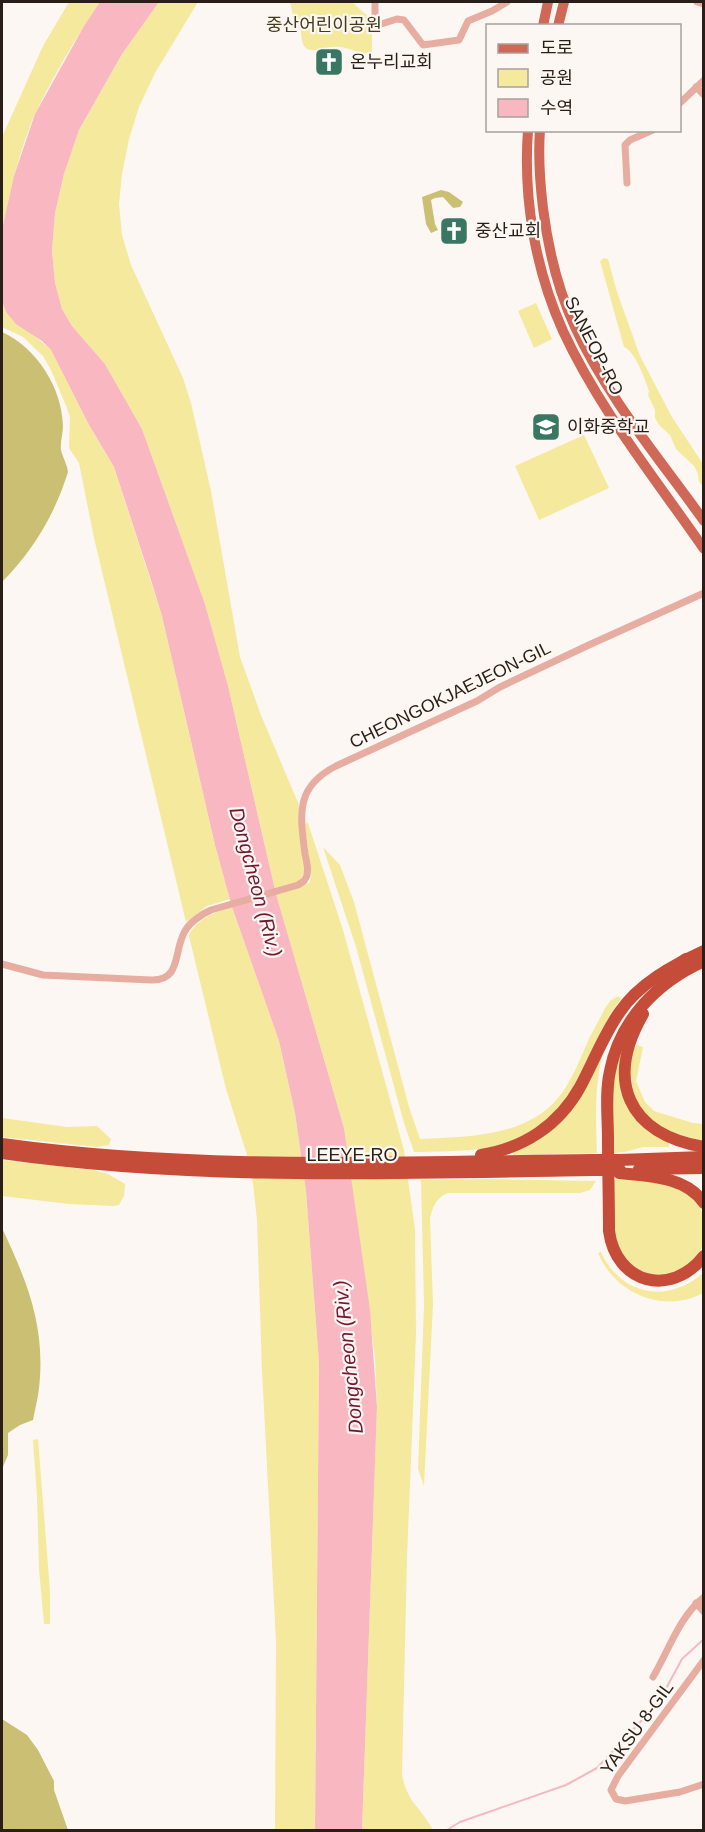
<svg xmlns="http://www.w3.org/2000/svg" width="705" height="1832" font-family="Helvetica,'Noto Sans KR',sans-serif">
	<rect width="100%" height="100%" fill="#fdf7f3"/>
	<g fill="#f5e99e">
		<path d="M69,2H100C77,36 53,76 35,114C19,150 11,190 2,229V137L43,46Z"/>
		<path d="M159,2H198L155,73L139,107L129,139L122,174L119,204L122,235L131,265L183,378L191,403L211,491L240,657L261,715L299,805L305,868L298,887L309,883L311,879L305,824L308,823L343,930L404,1150L415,1230L416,1335L407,1558L402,1775C408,1804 421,1807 433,1830H362L377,1407L375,1357L344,1128L276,894L228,686L205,604L142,429L105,364L72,326L62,309L55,283L52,251L55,213L64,174L79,130L122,54Z"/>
		<path d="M290,2H352L372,20V54C359,54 351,48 339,47C321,45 301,63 301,30L295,25Z"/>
		<path d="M604,258L608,259L617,292L640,356L672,417L703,464V486L699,482L698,474L694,466L676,449L670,435L659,425L655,418V410L648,395L649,391C645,379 635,351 624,347L600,261Z"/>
		<path d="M2,301L6,312L51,350L88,423L114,467L162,616L215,845L230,899L207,906L186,922L94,538L79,463L69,448L70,417L67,408L51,370L43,356L23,337L2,327Z"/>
		<path d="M536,303L552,339L534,348L518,311Z"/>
		<path d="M584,435L609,488L539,520L515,466Z"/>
		<path d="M323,847L340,865L354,902L409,1107L420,1139C466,1137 526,1137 558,1098C572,1081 579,1061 588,1041C593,1030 600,1019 605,1008L611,1000L619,996L621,999C604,1021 594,1047 581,1072C540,1152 495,1150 414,1152L404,1123L356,947Z"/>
		<path d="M232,907L279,1041L295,1113L306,1191L319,1363L315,1830H275L276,1641L262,1370L257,1220L253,1184L247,1155L226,1089L189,936C195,919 216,912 232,907Z"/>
		<path d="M637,1045L643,1047L636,1081L645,1102L654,1111L693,1123L703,1124V1140C666,1135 633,1117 631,1076C630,1066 630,1053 637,1045Z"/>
		<path d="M601,1052L603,1053C594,1086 596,1119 597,1153L513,1155V1152L546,1134Z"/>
		<path d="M619,1053L624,1055L623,1088L669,1142V1147H643L625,1152L613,1153L612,1087Z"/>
		<path d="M2,1118L67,1127L97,1126L111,1139L109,1145L97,1147L2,1137Z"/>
		<path d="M2,1160L93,1170L108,1174L125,1184L124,1196L119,1205L113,1206L69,1204L2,1196Z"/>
		<path d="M487,1179L596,1181L590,1190L580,1193H448C436,1198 433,1206 430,1218L433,1304L424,1486L418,1469L424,1305L421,1180Z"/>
		<path d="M613,1180H636L666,1184L690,1194L700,1207L703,1216V1245L700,1252L686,1269L658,1278L632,1269L614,1242Z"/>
		<path d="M601,1252C621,1296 668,1304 703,1273V1293C664,1314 615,1294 598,1253Z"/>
		<path d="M38,1439L50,1591V1624H44L39,1569L37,1497L33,1440Z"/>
	</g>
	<g fill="#cbbf73">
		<path d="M441,190L449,192L463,202L460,207L453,208L443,197L435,198L431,200L435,224L438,230L431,233L426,224L422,197Z"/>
		<path d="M2,332C37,348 62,388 63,426C63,434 60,442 61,450C63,458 67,464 68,472C55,514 33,551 2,582Z"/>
		<path d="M2,1228C27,1281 46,1327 39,1388C38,1398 35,1409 33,1420L20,1425L8,1433V1455L2,1469Z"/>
		<path d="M2,1719L27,1735L38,1750L54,1781V1790L68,1830H2Z"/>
	</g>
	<path fill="#f9b7c1" d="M100,2H159L122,54L79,130L64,174L55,213L52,251L55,283L62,309L72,326L105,364L142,429L205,604L228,686L276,894L344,1128L370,1310L377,1407L362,1830H315L319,1363L306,1191L295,1113L279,1041L232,907L215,845L162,616L149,574L114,467L88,423L51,350L42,341L16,324L6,312L2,301V229L14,176L35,114L84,26Z"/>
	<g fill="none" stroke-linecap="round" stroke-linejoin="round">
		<path stroke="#f9b7c1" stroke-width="2" d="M447,1830L460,1822L566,1785L597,1768L645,1717L663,1694L682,1659L704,1639"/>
		<g stroke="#e7ada1" stroke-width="7">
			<path d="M375,2V26L397,19L404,20L423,45L459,40L468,21L492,11L507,2"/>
			<path d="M697,2L704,4"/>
			<path d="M696,87L704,95"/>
			<path d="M680,103L704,80"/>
			<path d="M627,183L625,145L630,140L653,130"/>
			<path d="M2,964L43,975L151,980C182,981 173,951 185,931C190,922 202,914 211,910L298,885L304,881C310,873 307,864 305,854C300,814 295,787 336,766L477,701L500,687L591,644L704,593"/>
			<path d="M696,1603L704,1612"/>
			<path d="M704,1660L618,1776L611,1790L616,1799L625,1801L680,1792L704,1784"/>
			<path d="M653,1677C669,1650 679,1617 704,1597"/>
		</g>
		<g stroke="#cf6856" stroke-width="10">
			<path d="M543,26L548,2"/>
			<path d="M558,26L564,2"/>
			<path d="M528,130C523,198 535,269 563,331C599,409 655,478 704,549"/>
			<path d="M540,130C538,156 540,183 543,208C548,248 558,290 575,327C607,397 659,458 704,521"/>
		</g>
		<g stroke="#c44c39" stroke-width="12">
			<path d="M704,961C657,982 620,1020 610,1071C605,1093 608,1117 608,1140C608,1170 609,1201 609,1231C616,1284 671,1298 704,1256"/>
			<path d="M667,972L686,959"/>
			<path d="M643,1014C605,1080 627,1134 704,1147"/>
			<path d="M2,1144C198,1171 396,1162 593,1160"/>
			<path d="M2,1153C197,1181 395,1173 592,1170"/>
			<path d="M481,1155C524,1148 559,1125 580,1087C593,1063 603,1036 619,1013C639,983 672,966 704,951"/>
			<path d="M619,1160L704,1157"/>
			<path d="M639,1169L704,1168"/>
			<path d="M619,1173C648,1176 686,1176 704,1203"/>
		</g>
		<g stroke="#c44c39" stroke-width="12">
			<path d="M593,1160H619"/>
			<path d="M592,1170H620"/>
		</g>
	</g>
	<defs>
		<g id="church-square" transform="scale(1.5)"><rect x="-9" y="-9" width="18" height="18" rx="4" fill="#3a7762" stroke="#fdf7f3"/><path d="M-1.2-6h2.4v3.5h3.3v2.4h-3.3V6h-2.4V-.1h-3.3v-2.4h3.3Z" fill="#fff"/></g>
		<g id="school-square" transform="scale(1.5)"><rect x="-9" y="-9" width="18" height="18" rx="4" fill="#3a7762" stroke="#fdf7f3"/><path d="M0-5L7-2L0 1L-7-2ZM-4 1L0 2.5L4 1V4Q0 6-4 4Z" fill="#fff"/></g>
	</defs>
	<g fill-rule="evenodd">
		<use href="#church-square" x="329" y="62"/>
		<use href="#church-square" x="454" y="231"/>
		<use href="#school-square" x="546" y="427"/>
	</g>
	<g text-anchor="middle" stroke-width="4.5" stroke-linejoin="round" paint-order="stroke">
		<g font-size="18" fill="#413c1a" stroke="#fdf7f3">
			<text x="324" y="31">중산어린이공원</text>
		</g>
		<g font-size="18" fill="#291f18" stroke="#fdf7f3" text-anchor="start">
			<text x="350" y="68">온누리교회</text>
			<text x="475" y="237">중산교회</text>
			<text x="567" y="433">이화중학교</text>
		</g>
		<g font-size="18" fill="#291f18" stroke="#fdf7f3">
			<text transform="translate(594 346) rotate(63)" y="6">SANEOP-RO</text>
			<text transform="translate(450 695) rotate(-26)" y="6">CHEONGOKJAEJEON-GIL</text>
			<text x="352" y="1161">LEEYE-RO</text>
			<text transform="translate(637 1728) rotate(-54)" y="6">YAKSU 8-GIL</text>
		</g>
		<g font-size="20" font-style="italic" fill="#741732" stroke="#fdf7f3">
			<text transform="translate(256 882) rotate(75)" y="7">Dongcheon (Riv.)</text>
			<text transform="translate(348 1357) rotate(-96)" y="7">Dongcheon (Riv.)</text>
		</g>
	</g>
	<rect width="705" height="1832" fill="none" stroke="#291f18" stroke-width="6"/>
	<rect x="486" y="24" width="195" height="108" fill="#fdf7f3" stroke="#a8a19b" stroke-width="1.5"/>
	<rect x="498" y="44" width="30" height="9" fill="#cf6856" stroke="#a8a19b" stroke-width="1.5"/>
	<text x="540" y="54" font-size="18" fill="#291f18">도로</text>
	<rect x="498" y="69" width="30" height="18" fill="#f5e99e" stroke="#a8a19b" stroke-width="1.5"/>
	<text x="540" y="84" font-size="18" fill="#291f18">공원</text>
	<rect x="498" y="99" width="30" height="18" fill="#f9b7c1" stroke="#a8a19b" stroke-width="1.5"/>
	<text x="540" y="114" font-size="18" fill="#291f18">수역</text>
</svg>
